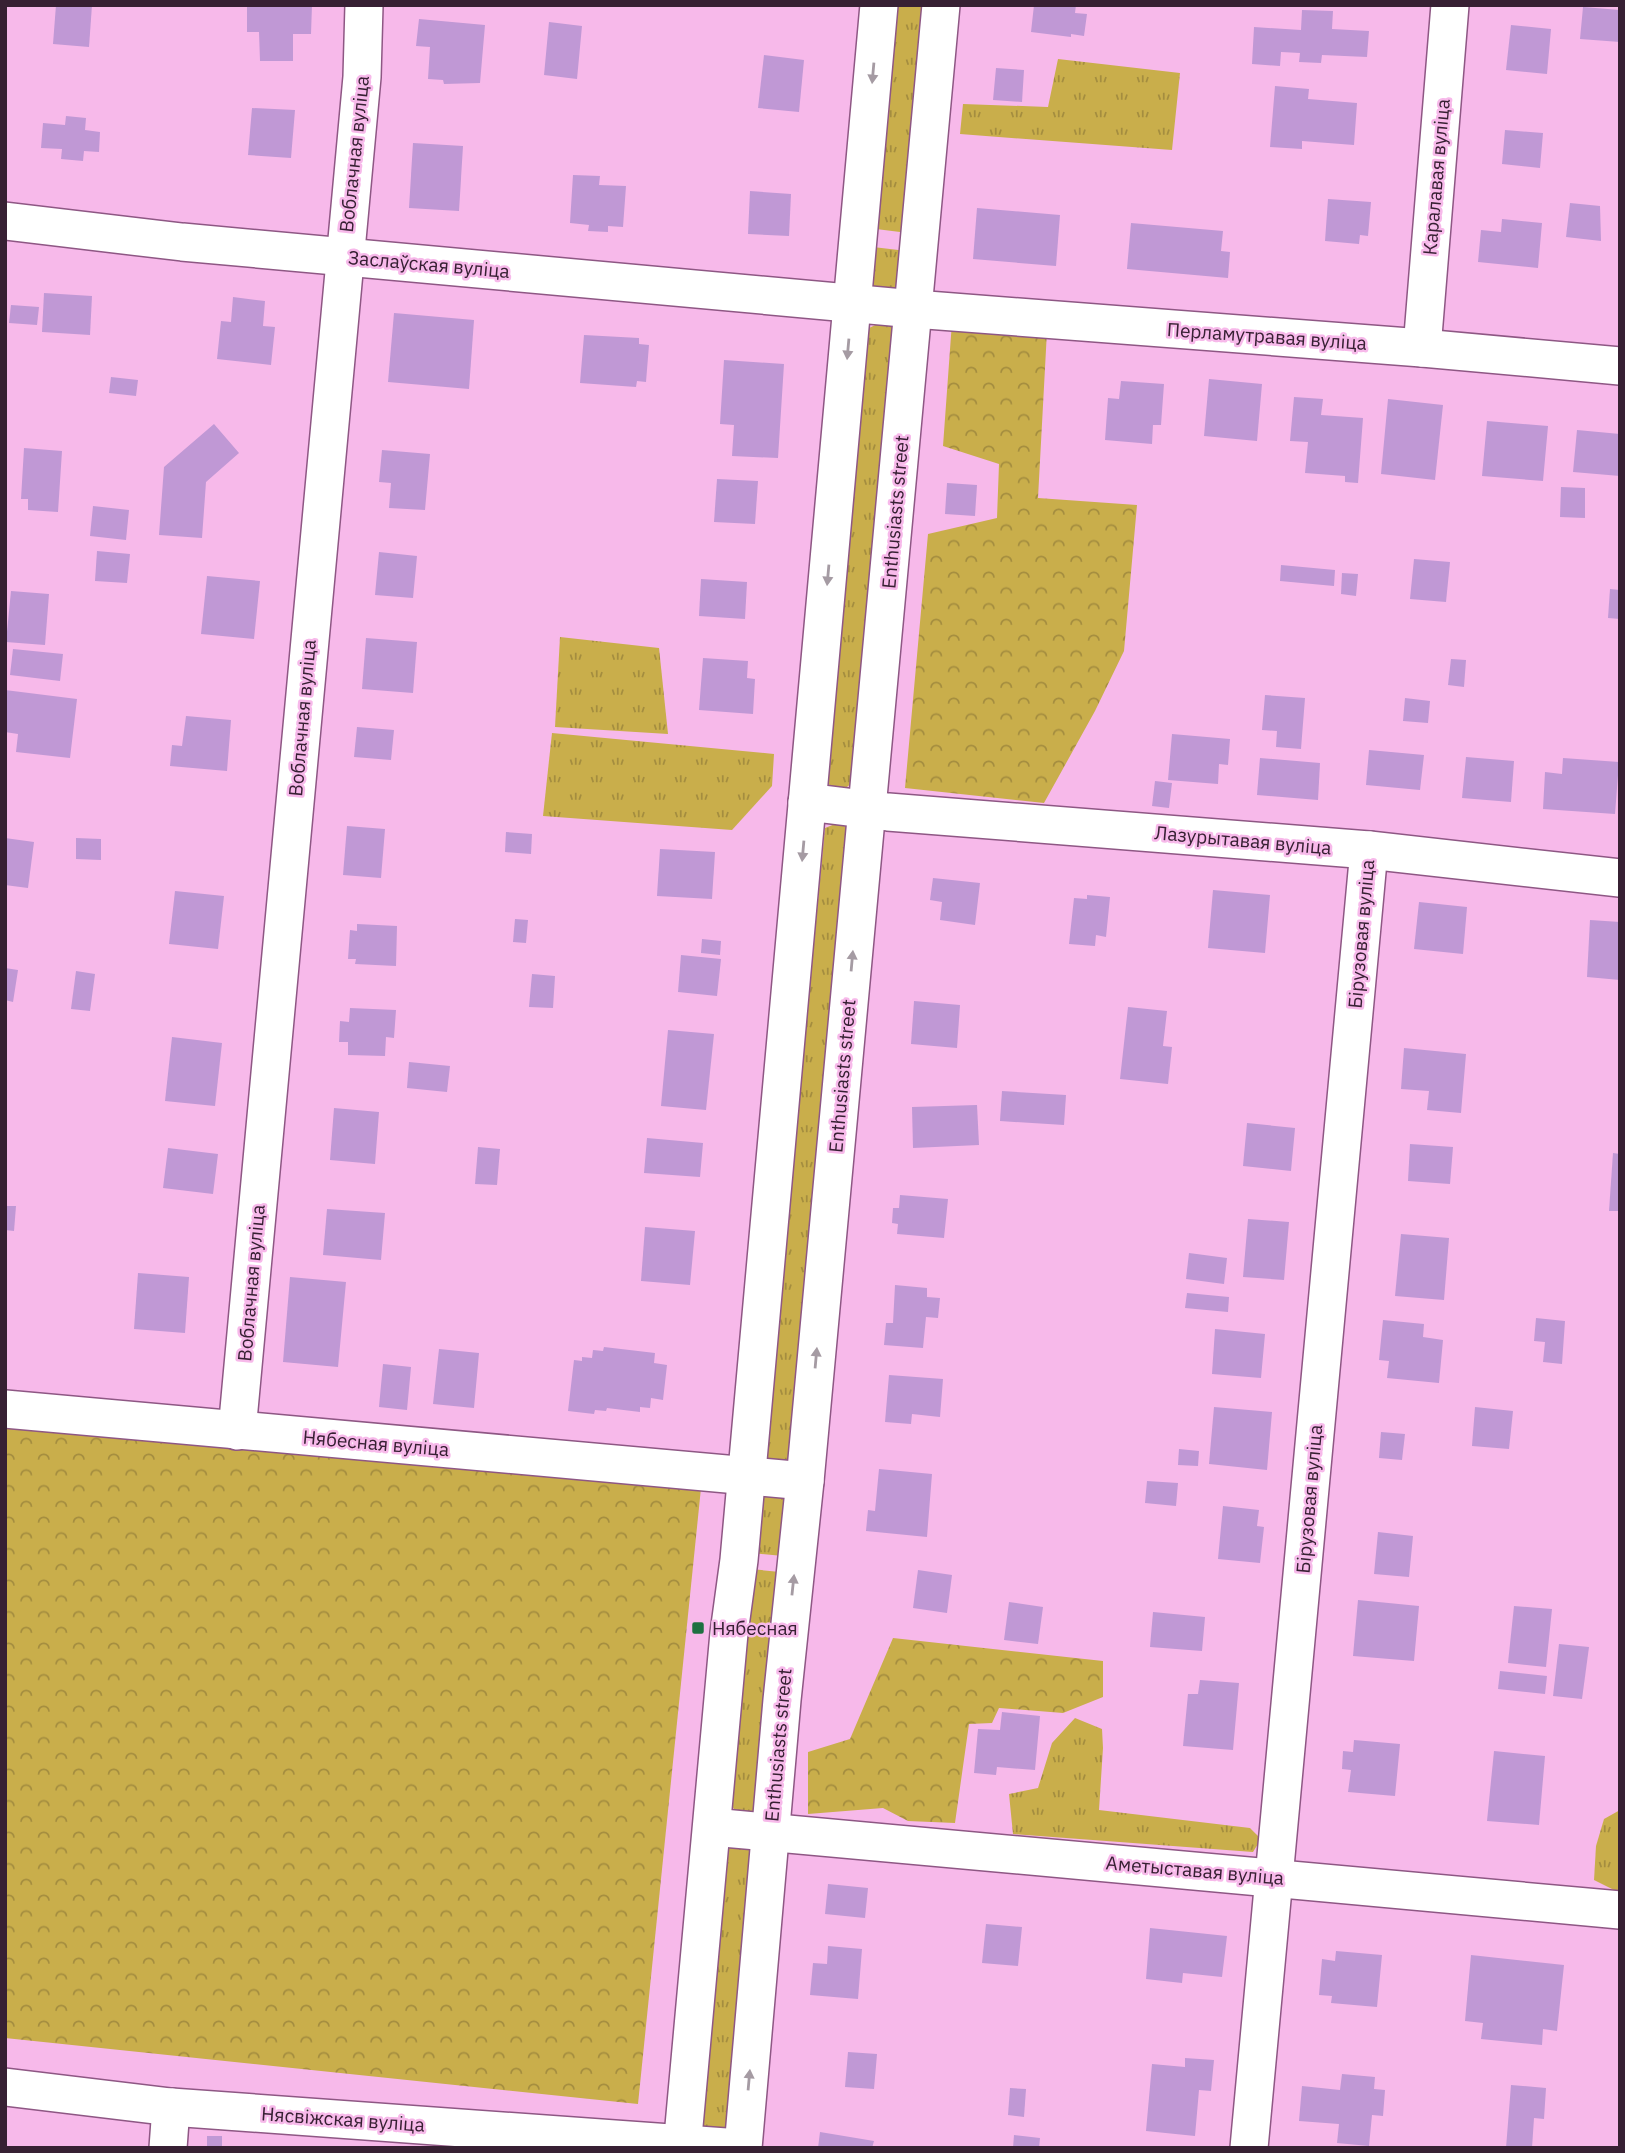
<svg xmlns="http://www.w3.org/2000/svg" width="1625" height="2153" font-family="'IBM Plex Sans',sans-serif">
	<defs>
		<pattern id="grass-tufts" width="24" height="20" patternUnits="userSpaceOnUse" patternTransform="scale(1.75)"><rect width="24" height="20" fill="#c9ae4b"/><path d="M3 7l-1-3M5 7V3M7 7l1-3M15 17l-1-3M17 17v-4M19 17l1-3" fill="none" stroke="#a48d3f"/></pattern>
		<pattern id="forest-crowns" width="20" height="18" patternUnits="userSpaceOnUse" patternTransform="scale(1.75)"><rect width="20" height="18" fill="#c9ae4b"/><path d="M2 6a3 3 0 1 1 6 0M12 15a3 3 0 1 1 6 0" fill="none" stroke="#a48d3f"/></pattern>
	</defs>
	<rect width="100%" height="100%" fill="#f7b9ea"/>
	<g fill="url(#grass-tufts)">
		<path d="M895,5H928L908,233L876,229Z"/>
		<path d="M1058,59L1180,73L1172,150L960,134L963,104L1048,107Z"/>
		<path d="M873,247L907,251L903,283L895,292L875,289L870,285Z"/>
		<path d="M886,320L900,331L852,783L838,794L825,780L869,328Z"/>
		<path d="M560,637L659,648L668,734L555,727Z"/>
		<path d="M552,733L774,754L772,786L732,830L543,816Z"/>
		<path d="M840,822L850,831L791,1460L784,1466L764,1459L825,828Z"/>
		<path d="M758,1494L789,1496L783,1556L752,1553Z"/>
		<path d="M751,1569L780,1572L759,1805L753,1814L736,1812L730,1803Z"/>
		<path d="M1075,1718L1102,1729L1103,1748L1099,1810L1250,1828L1261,1839L1253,1852L1013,1834L1009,1794L1038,1788L1052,1743Z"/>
		<path d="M1620,1810V1893L1594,1880L1596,1846L1604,1819Z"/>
		<path d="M733,1842L756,1850L730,2132L699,2130L726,1846Z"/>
	</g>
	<g fill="url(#forest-crowns)">
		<path d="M952,322L1047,331L1038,498L1137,505L1124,651L1095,711L1044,803L905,788L928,534L997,518L999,464L943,446Z"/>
		<path d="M5,1424L701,1488L638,2104L5,2038Z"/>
		<path d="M893,1638L1103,1661V1697L1063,1713L999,1708L992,1723L969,1724L955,1823L908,1821L883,1808L808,1814V1752L850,1739Z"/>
	</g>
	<g fill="#c098d5">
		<path d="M56,5H92L89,47L53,44Z"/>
		<path d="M247,5H312L311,34H293V61H260L259,32H247Z"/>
		<path d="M1034,5H1076L1075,13L1087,14L1084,36L1071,34V37L1031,32Z"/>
		<path d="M1583,7L1620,10V42L1580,39Z"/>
		<path d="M1302,10L1333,11L1332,29L1369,31L1367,57L1322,55L1321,63L1299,62L1300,53L1281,52L1280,66L1252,64L1254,27L1301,30Z"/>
		<path d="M419,19L485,25L480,83L444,84L443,80L428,79L430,47L416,46Z"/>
		<path d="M549,22L582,26L577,79L544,75Z"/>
		<path d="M1511,25L1551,29L1547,74L1506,70Z"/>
		<path d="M764,55L804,60L799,112L758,108Z"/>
		<path d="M996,68L1024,70L1022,102L993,100Z"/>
		<path d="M1275,86L1309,89L1308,99L1357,103L1354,145L1302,141V149L1270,147Z"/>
		<path d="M252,108L295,110L291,158L248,155Z"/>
		<path d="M66,116L86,118L85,130L100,132L99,152L84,151L83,161L61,159L62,149L41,148L43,123L65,125Z"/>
		<path d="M1505,130L1543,133L1540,168L1502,164Z"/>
		<path d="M413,143L463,146L459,211L409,208Z"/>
		<path d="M573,175L600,176L599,185L626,186L623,227L608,226V232L588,231L589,225L570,223Z"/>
		<path d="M750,191L791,194L789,236L748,234Z"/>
		<path d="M1328,199L1371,202L1368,236L1360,235L1359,244L1325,241Z"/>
		<path d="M1570,203L1600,206L1601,241L1566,237Z"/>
		<path d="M977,208L1060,215L1056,266L973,259Z"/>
		<path d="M1502,219L1542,223L1538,268L1478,262L1481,230L1501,232Z"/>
		<path d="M1131,223L1223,231L1221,251L1230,252L1228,278L1127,269Z"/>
		<path d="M44,293L92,296L90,335L42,332Z"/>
		<path d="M233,297L265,301L263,326L275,327L271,365L217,359L221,321L231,322Z"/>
		<path d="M11,305L39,307L37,325L9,323Z"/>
		<path d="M394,313L474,320L469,389L388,382Z"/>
		<path d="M584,335L639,338V344L649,345L646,382L637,381L636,387L580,383Z"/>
		<path d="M724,360L784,364L778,458L732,456L734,425L720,424Z"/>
		<path d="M111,377L138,380L136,396L109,393Z"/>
		<path d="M1209,379L1262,384L1257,441L1204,436Z"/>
		<path d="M1121,381L1164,384L1161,425H1153L1152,444L1105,440L1108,398L1119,399Z"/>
		<path d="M1294,397L1323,399L1321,415L1363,418L1358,483L1345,482V476L1305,473L1308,442L1290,441Z"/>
		<path d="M1388,399L1443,405L1435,480L1381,474Z"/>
		<path d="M1487,421L1548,426L1543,481L1482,476Z"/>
		<path d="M214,424L239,453L206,482L202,538L159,535L164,467Z"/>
		<path d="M1577,430L1620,434V476L1573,472Z"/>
		<path d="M24,448L62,451L58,512L28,510V499H21Z"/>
		<path d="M382,450L430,454L425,510L389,508L391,483L379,482Z"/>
		<path d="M717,479L758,481L755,524L714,522Z"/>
		<path d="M947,483L977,485L975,516L945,514Z"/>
		<path d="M1561,487L1585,488V518L1560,517Z"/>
		<path d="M93,506L129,510L126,540L90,536Z"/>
		<path d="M97,551L130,554L127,583L95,581Z"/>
		<path d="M379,552L417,556L413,598L375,595Z"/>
		<path d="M1414,559L1450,562L1446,602L1410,599Z"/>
		<path d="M1281,565L1335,570L1334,586L1280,581Z"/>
		<path d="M1342,573L1358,574L1356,596L1341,594Z"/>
		<path d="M207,576L260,581L254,639L201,634Z"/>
		<path d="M701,579L747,582L745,619L699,616Z"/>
		<path d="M1610,589L1620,590V619L1608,618Z"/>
		<path d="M11,591L49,594L45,645L6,642Z"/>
		<path d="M366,638L417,642L413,693L362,689Z"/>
		<path d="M13,649L63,654L60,681L10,675Z"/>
		<path d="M703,658L748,661L747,678L755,679L753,714L699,710Z"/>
		<path d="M1451,659L1466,660L1464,687L1448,685Z"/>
		<path d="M5,690L77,699L70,758L16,752L18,734L5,732Z"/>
		<path d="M1265,695L1305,698L1301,749L1276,747L1277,731L1262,730Z"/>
		<path d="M1405,698L1430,701L1428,723L1403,721Z"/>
		<path d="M186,716L231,720L227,771L170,766L172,745L182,746Z"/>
		<path d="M357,727L394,730L391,760L354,757Z"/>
		<path d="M1172,734L1230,739L1228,765L1219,764L1218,784L1168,780Z"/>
		<path d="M1369,750L1424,755L1420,790L1366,785Z"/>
		<path d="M1466,757L1514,761L1511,802L1462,798Z"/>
		<path d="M1260,758L1320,763L1318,800L1257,795Z"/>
		<path d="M1563,758L1619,762L1615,814L1543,809L1545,772L1562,774Z"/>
		<path d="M1155,781L1172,783L1169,808L1152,806Z"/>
		<path d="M347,826L385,829L381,878L343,875Z"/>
		<path d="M506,832L532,834L531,854L505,852Z"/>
		<path d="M5,838L34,842L28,888L5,885Z"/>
		<path d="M76,838L101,839V860L76,859Z"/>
		<path d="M660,849L715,852L712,899L657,896Z"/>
		<path d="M933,878L980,883L975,925L940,920L942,902L930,900Z"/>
		<path d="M1213,890L1270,895L1265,953L1208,948Z"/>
		<path d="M175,891L224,896L218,949L169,944Z"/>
		<path d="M1087,895L1110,897L1106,937L1096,935L1095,946L1069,944L1074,898L1087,899Z"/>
		<path d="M1419,902L1467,907L1463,954L1414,949Z"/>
		<path d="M515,919L528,920L526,943L513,942Z"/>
		<path d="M1590,920L1620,922V980L1587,977Z"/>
		<path d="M357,924L397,926L396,966L355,964L356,959H348L350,930L357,931Z"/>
		<path d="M702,939L721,941L720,955L701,953Z"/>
		<path d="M681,955L721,959L717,996L678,992Z"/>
		<path d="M5,968L18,970L13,1002L5,1000Z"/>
		<path d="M76,971L95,974L90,1011L71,1009Z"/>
		<path d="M532,974L555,976L553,1008L529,1007Z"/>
		<path d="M914,1001L960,1005L957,1048L911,1044Z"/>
		<path d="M1128,1007L1167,1011L1163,1046L1172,1047L1168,1084L1120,1079Z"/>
		<path d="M350,1008L396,1010L394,1038L386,1037L385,1056L348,1055V1042H339L340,1021L349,1022Z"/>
		<path d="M668,1030L714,1034L706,1110L661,1106Z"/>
		<path d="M172,1037L222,1043L215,1106L165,1101Z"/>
		<path d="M1404,1048L1466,1054L1461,1113L1427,1110L1429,1091L1401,1089Z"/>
		<path d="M409,1062L450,1066L447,1092L407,1088Z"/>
		<path d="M1002,1091L1066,1095L1064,1125L1000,1121Z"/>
		<path d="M977,1105L979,1145L913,1148L912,1107Z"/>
		<path d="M334,1108L379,1112L375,1164L330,1160Z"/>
		<path d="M1247,1123L1295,1128L1291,1171L1243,1166Z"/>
		<path d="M647,1138L703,1143L700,1177L644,1173Z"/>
		<path d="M1410,1144L1453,1147L1450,1184L1408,1181Z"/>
		<path d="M478,1147L500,1149L497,1185L475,1184Z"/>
		<path d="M168,1148L218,1154L213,1194L163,1188Z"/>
		<path d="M1613,1153L1620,1154V1211H1609Z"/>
		<path d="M900,1195L948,1199L944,1238L897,1234L898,1224L892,1223L893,1208H899Z"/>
		<path d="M5,1206H16L14,1231L5,1230Z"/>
		<path d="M327,1209L385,1213L381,1260L323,1255Z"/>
		<path d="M1248,1219L1289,1222L1284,1280L1243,1277Z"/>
		<path d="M645,1227L695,1231L690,1285L641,1281Z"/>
		<path d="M1401,1234L1449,1238L1444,1300L1395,1296Z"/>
		<path d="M1189,1253L1227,1258L1224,1284L1186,1279Z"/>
		<path d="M138,1273L189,1277L185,1333L134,1329Z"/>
		<path d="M290,1277L346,1282L338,1367L283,1362Z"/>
		<path d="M895,1285L927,1288V1297L940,1298L938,1318L926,1317L923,1348L884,1345L886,1323H893Z"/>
		<path d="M1187,1293L1229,1297L1228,1312L1185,1308Z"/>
		<path d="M1536,1318L1565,1321L1562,1364L1543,1362L1545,1342L1534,1341Z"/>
		<path d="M1383,1320L1424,1324L1423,1337L1443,1340L1439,1383L1387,1378L1389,1361L1379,1360Z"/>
		<path d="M1215,1329L1265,1334L1261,1378L1212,1374Z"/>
		<path d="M604,1347L655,1353L654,1363L667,1365L663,1400L651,1398L650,1408L640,1407V1412L607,1408L606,1411L595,1410L594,1414L568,1411L574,1360L582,1361V1357L592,1358L593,1350L603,1351Z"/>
		<path d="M439,1349L479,1353L474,1408L433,1404Z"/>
		<path d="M383,1364L411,1367L407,1410L379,1407Z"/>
		<path d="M889,1375L943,1379L940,1417L912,1414L911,1424L885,1422Z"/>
		<path d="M1214,1407L1272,1412L1267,1470L1209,1464Z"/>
		<path d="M1475,1407L1513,1411L1509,1449L1472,1446Z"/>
		<path d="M1381,1432L1405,1434L1402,1460L1379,1458Z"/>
		<path d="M1179,1449L1199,1451L1198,1466L1178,1465Z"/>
		<path d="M879,1469L932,1474L927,1537L866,1531L868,1510L875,1511Z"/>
		<path d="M1147,1481L1178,1483L1176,1506L1145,1503Z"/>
		<path d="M1223,1506L1259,1510L1257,1526L1264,1527L1260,1563L1218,1559Z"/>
		<path d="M1378,1532L1413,1536L1409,1577L1374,1574Z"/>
		<path d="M918,1570L952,1575L947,1613L913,1608Z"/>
		<path d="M1358,1600L1419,1606L1414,1661L1353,1656Z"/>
		<path d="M1009,1602L1043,1607L1038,1644L1004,1640Z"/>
		<path d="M1514,1606L1552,1609L1546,1667L1508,1663Z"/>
		<path d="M1153,1612L1205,1617L1202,1651L1150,1647Z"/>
		<path d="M1559,1644L1589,1647L1582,1699L1553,1696Z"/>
		<path d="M1500,1671L1547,1676L1545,1694L1498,1689Z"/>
		<path d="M1200,1680L1239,1683L1233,1750L1183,1746L1188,1694H1198Z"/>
		<path d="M1002,1712L1040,1716L1035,1770L997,1767L996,1775L974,1773L978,1729L1000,1730Z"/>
		<path d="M1354,1740L1400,1744L1395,1796L1348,1792L1351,1770L1342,1769L1343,1751L1353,1752Z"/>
		<path d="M1494,1751L1545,1756L1539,1825L1487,1821Z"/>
		<path d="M828,1884L868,1888L865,1918L825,1914Z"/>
		<path d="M986,1924L1022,1927L1018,1966L982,1963Z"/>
		<path d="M1150,1928L1227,1936L1222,1977L1183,1973L1182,1983L1146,1979Z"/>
		<path d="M828,1946L862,1949L858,1999L810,1995L813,1963L827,1964Z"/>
		<path d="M1336,1951L1382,1955L1377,2007L1331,2003L1332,1996L1319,1995L1322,1959L1335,1961Z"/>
		<path d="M1471,1955L1564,1965L1557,2031L1543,2029L1542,2045L1481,2039L1483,2023L1465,2021Z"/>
		<path d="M848,2052L877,2054L874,2089L845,2087Z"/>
		<path d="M1185,2058L1214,2060L1211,2091L1199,2090L1195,2136L1146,2131L1152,2064L1185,2067Z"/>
		<path d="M1342,2074L1375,2077L1374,2089L1385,2090L1383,2116L1372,2115L1369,2146L1337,2143L1339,2124L1299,2121L1302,2086L1340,2090Z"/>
		<path d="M1511,2085L1546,2088L1544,2119L1534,2118L1532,2148H1506Z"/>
		<path d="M1010,2088L1026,2089L1024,2117L1008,2115Z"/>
		<path d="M820,2132L874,2141L872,2148H818Z"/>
		<path d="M1014,2135L1040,2138L1039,2148H1013Z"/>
		<path d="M207,2136H222V2147L207,2146Z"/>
	</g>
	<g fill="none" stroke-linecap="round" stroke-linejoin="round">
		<g stroke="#8e5784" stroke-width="40">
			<g id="minor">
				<path d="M5,221L182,242L914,309L1422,348L1620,366"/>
				<path d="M1422,348L1450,5"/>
				<path d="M807,802L888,812L1369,850L1620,878"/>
				<path d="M5,1409L805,1481"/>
				<path d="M237,1431L362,77L364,5"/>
				<path d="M712,1827L1620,1910"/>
				<path d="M5,2087L171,2107L740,2148"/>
				<path d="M168,2148L171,2107"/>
				<path d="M682,2148L729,1633L739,1560L879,5"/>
				<path d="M743,2148L782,1700L805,1481L941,5"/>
				<path d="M1249,2148L1369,850"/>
			</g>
		</g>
		<use href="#minor" stroke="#fff" stroke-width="37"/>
	</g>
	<defs><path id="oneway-solid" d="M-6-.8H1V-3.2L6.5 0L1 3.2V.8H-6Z" transform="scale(1.75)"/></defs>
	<g fill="#a59ba3">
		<use href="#oneway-solid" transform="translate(873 73) rotate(95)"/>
		<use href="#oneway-solid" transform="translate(848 349) rotate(95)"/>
		<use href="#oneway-solid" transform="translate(828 575) rotate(95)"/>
		<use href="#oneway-solid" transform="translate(803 851) rotate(95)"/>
		<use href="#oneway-solid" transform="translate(852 961) rotate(-85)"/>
		<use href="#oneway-solid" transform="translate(816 1358) rotate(-85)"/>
		<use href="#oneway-solid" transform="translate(793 1585) rotate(-84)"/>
		<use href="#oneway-solid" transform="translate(749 2080) rotate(-85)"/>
	</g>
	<rect fill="#1e7041" stroke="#f7b9ea" stroke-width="2.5" x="691" y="1621" width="14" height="14" rx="3.5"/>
	<g text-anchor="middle" stroke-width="5" stroke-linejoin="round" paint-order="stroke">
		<g font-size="19" fill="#372033" stroke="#f7b9ea">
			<text transform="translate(354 154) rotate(-84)" y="7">Воблачная вуліца</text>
			<text transform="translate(1436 177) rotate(-85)" y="7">Каралавая вуліца</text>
			<text transform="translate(429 264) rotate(5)" y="7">Заслаўская вуліца</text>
			<text transform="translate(1267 336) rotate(4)" y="7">Перламутравая вуліца</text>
			<text transform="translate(895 512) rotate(-85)" y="7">Enthusiasts street</text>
			<text transform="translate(302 718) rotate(-85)" y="7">Воблачная вуліца</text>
			<text transform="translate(1243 840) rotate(5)" y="7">Лазурытавая вуліца</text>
			<text transform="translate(1361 934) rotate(-85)" y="7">Бірузовая вуліца</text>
			<text transform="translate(842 1076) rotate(-85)" y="7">Enthusiasts street</text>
			<text transform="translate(251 1283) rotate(-85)" y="7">Воблачная вуліца</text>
			<text transform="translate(376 1443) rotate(5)" y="7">Нябесная вуліца</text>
			<text transform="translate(1309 1499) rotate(-85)" y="7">Бірузовая вуліца</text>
			<text transform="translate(778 1745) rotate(-85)" y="7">Enthusiasts street</text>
			<text transform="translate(1195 1870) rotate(5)" y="7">Аметыставая вуліца</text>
			<text transform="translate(343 2119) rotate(4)" y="7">Нясвіжская вуліца</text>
		</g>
		<g font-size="19" fill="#372033" stroke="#f7b9ea" text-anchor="start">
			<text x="712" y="1635">Нябесная</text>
		</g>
	</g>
	<rect width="1625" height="2153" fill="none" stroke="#372033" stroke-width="14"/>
</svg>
